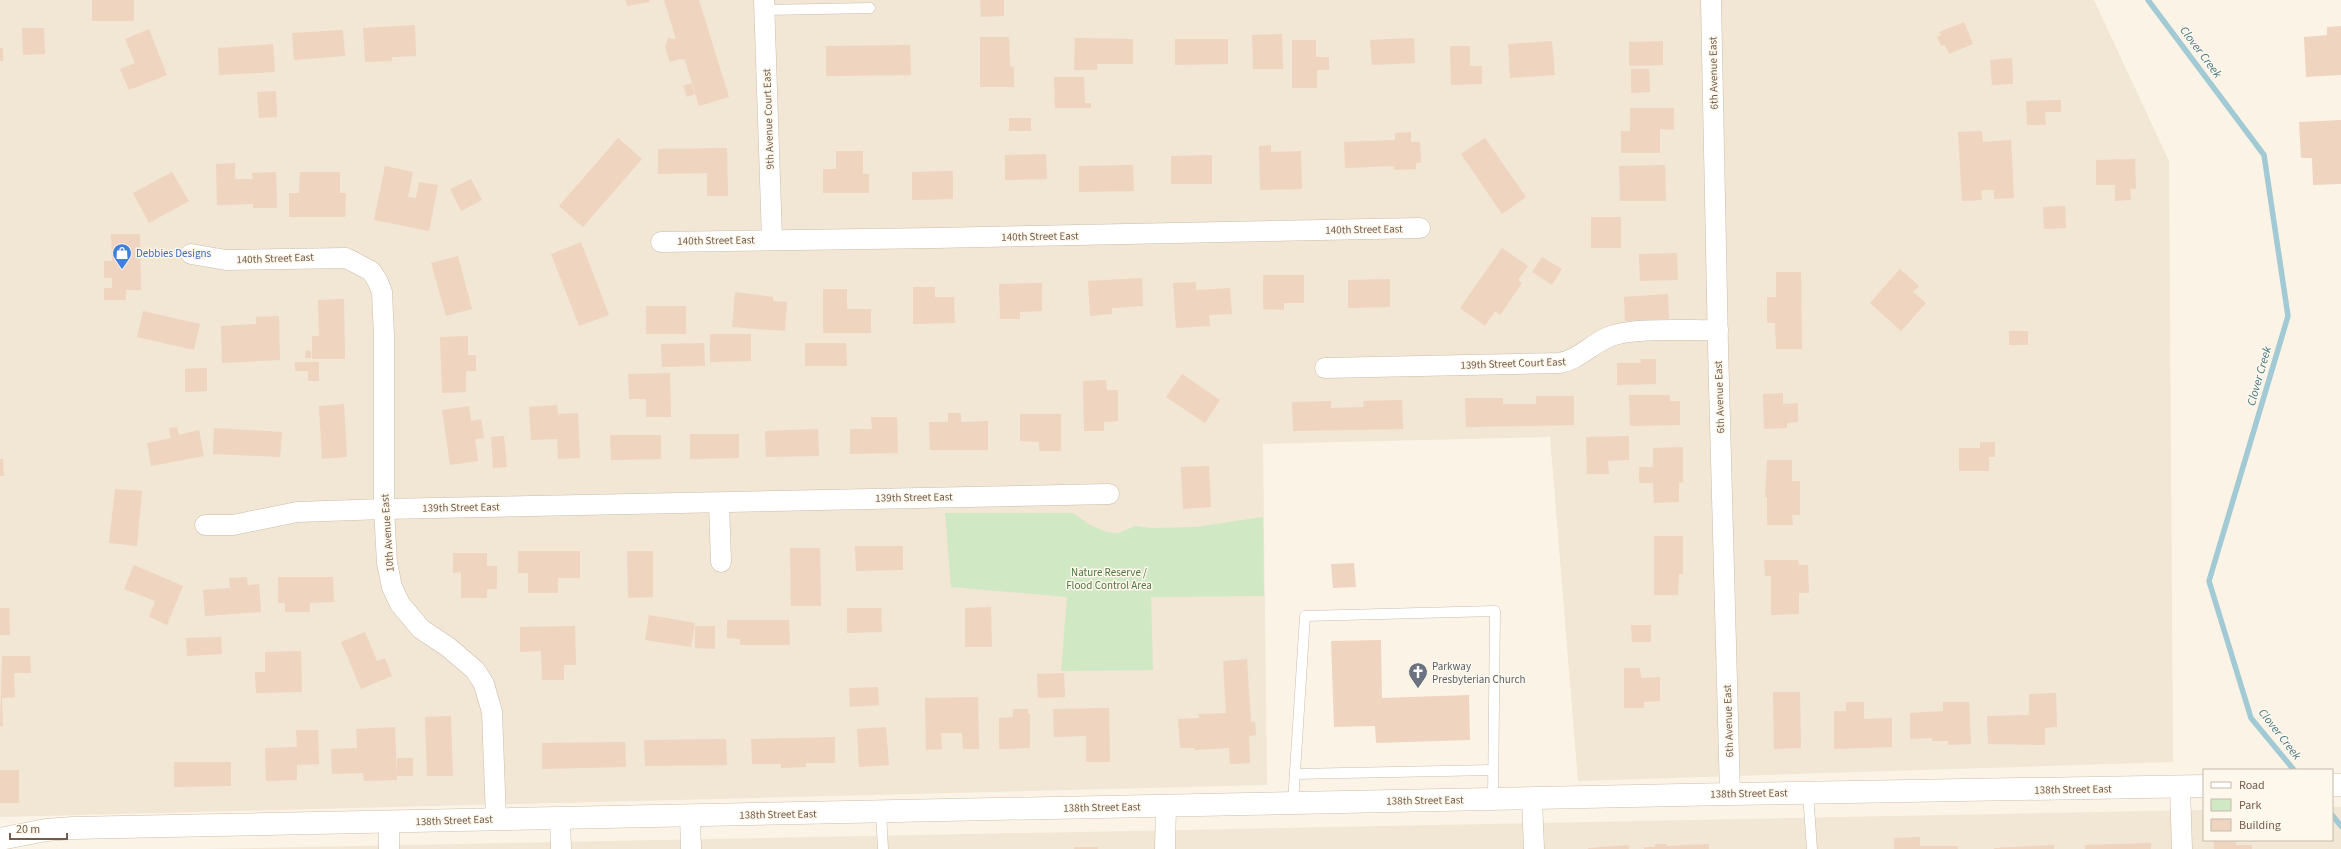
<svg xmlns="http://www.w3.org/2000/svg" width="2341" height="849" font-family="'Source Sans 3',sans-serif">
	<rect width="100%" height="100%" fill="#fbf4e6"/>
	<g fill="#f2e6d4">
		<path d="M0,0H2094L2169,161L2173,762L1578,781L1550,437L1263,444L1267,785L0,817Z"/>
		<path d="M2332,807H2341V849H203L2204,810V840H2332Z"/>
	</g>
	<path fill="#d1e8c5" d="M945,513H1073L1090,525L1107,532L1119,533L1135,526L1151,528L1196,527L1263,517L1264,596L1151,597L1153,670L1061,671L1067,597L951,587Z"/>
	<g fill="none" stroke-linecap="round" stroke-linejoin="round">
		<g stroke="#a2cad5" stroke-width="5.5">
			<path d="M2148,0L2264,155L2288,316L2209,581L2251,718L2294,770"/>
			<path d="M2332,815L2341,826"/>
		</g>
	</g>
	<g fill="#efd4bf">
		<rect x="92" y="0" width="42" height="21"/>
		<path d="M626,0H650V2L627,6Z"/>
		<path d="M664,0H699L729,97L699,106L685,60L680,59L670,62L665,47L668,38L676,39Z"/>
		<path d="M980,0H1004V16L981,17Z"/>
		<path d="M1964,22L1973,44L1949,54L1945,45L1941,46L1937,37L1941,35L1939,32Z"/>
		<path d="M415,25L416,56L392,57V61L365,62L363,28Z"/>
		<path d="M2341,26V75L2306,77L2304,37L2327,35V27Z"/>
		<path d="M22,28H44L45,54L23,55Z"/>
		<path d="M149,29L167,75L129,90L120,69L135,63L125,39Z"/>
		<path d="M343,30L345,56L294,60L292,33Z"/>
		<path d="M1282,34L1283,69H1253L1252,35Z"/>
		<path d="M980,37H1009L1010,66L1014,67V87H980Z"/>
		<path d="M1075,38L1133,39V64H1097V70H1074Z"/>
		<path d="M1414,38L1415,63L1372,65L1370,40Z"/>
		<path d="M1175,39H1228V64L1175,65Z"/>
		<path d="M1292,40H1316V57H1329V70H1317V88H1292Z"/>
		<path d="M1552,41L1555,75L1510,78L1508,44Z"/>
		<path d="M1663,41V65L1629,66V42Z"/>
		<path d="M273,44L275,72L219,75L218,48Z"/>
		<path d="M910,45L911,75L826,76V46Z"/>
		<path d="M1450,46H1470V66H1482V84L1451,85Z"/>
		<rect x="0" y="48" width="3" height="13"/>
		<path d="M2012,58L2013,84L1992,85L1990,60Z"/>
		<path d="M1631,69H1649L1650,92L1631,93Z"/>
		<path d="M1054,77H1084L1085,103H1091V108H1055Z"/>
		<path d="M691,83L695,94L687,97L683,86Z"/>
		<path d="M276,91L277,117L259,118L257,92Z"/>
		<path d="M2061,100V112H2045L2046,125H2027L2026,101Z"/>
		<path d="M1630,108H1674V130L1660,129V153H1621V131H1630Z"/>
		<rect x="1009" y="118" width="22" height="13"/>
		<path d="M2341,120V184L2313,185L2312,158H2301L2299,122Z"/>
		<path d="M1982,131L1983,142L2011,140L2014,198L1994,199V190H1981L1982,200L1962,201L1958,132Z"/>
		<path d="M1411,132V142H1420L1421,162L1416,163V169L1394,170V166L1345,168L1344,142L1395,140V133Z"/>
		<path d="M618,138L642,159L583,227L559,206Z"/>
		<path d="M1485,138L1526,197L1502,214L1461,154Z"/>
		<path d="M1271,145V152L1301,151L1302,189L1260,190L1259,146Z"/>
		<path d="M727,148L728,196H707V173L658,174V149Z"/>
		<path d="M836,151H863V174H869V193H823V169H836Z"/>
		<path d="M1046,154L1047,179L1005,180V155Z"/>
		<path d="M1212,155V184H1171V156Z"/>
		<path d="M2135,159L2136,189H2130L2131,200L2115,201V185H2096V160Z"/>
		<path d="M235,163V179H253L252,173L276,172L277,208H253V204L217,205L216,164Z"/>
		<path d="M1133,165L1134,191L1079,192V166Z"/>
		<path d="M1665,165L1666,201H1620L1619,166Z"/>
		<path d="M385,166L413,172L408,197L416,198L419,182L438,185L429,231L374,220Z"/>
		<path d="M953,171V199L912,200V172Z"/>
		<path d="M172,172L189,201L149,223L133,193Z"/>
		<path d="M300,172H340V193H346L345,217H289V193H299Z"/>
		<path d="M471,179L482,200L461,211L450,189Z"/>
		<path d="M2065,206L2066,228L2044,229L2043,207Z"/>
		<rect x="1591" y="217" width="30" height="31"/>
		<path d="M111,234H140L141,290H126V300H104V288H112V278H104V261H112Z"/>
		<path d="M581,242L609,315L579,326L551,254Z"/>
		<path d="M1502,248L1528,266L1518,280L1522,283L1500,315L1495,311L1485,326L1460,308Z"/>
		<path d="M1677,253L1678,280L1640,281L1639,254Z"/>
		<path d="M458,256L472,309L446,316L431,263Z"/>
		<path d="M1542,257L1562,269L1552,285L1532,272Z"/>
		<path d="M1900,269L1919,286L1913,292L1926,303L1901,331L1870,303Z"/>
		<path d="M1776,272H1801L1802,349H1776L1775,323H1767V297H1776Z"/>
		<path d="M1263,275H1304V303H1284V310L1263,309Z"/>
		<path d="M1142,278L1143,306L1112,308V314L1090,316L1088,281Z"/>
		<path d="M1390,279V307L1348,308V280Z"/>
		<path d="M1196,282V290L1230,288L1232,314L1209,315L1210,326L1176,328L1173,283Z"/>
		<path d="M1042,283V311L1020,312V319H1000L999,284Z"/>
		<path d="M913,287H935V297H954L955,323L913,324Z"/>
		<path d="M823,289H847V309H871V333H823Z"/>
		<path d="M735,292L773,297V301L787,302L785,331L732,327Z"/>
		<path d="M1668,294L1669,319L1625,321L1624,297Z"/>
		<path d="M344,299L345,359H312V336H319L318,300Z"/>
		<rect x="646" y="306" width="40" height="28"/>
		<path d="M143,311L200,324L194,350L137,337Z"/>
		<path d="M279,316L280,360L222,363L221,326L256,324V317Z"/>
		<rect x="2009" y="331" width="19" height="14"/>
		<path d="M710,334H751V361L710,362Z"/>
		<path d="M468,336V355H476V371H466V392L442,393L440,337Z"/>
		<path d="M704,343L705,366L662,367L661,344Z"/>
		<path d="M805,343H846L847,366H805Z"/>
		<path d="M306,350L311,351V358H305Z"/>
		<path d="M1640,359H1656V384L1617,385V363H1641Z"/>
		<path d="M295,362H319V381H308V371H295Z"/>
		<path d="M207,368V391L185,392V369Z"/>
		<path d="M670,373L671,417H646V399H629L628,374Z"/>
		<path d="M1182,374L1220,400L1205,423L1166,397Z"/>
		<path d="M1106,380L1107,390H1118V421L1104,422V431H1084L1083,381Z"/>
		<path d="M1783,393V404L1798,403V422L1787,423V428L1764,429L1763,394Z"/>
		<path d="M1629,395H1670V401H1680V425L1630,426Z"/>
		<path d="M1536,396H1574V425L1466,427L1465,398H1503V404H1536Z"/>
		<path d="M1402,400L1403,429L1293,431L1292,402L1331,401V408L1364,407L1363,401Z"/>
		<path d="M344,404L347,457L322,459L319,406Z"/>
		<path d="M557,405L558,414L578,413L580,458L558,459L557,439L531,440L529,407Z"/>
		<path d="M469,406L471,421L481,419L484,438L475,439L478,461L450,465L442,410Z"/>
		<path d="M948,413H961V422L988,421V450H930L929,422H948Z"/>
		<path d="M1020,414H1061V451H1039V442L1020,441Z"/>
		<path d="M871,417H897L898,453L850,454V429H872Z"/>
		<path d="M177,427L179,435L199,430L204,456L151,466L147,443L171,438L169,428Z"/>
		<path d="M214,428L282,432L280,457L213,454Z"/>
		<path d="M818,429L819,456L766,457L765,431Z"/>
		<path d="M690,434H739V458L690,459Z"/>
		<path d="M610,435H661V459L611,460Z"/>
		<path d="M504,436L507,467L493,468L491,437Z"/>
		<path d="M1629,436V460L1608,461L1609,474H1587L1586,437Z"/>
		<path d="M1980,442H1995V457H1989V471H1959V448H1980Z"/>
		<path d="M1683,447V482L1679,483V502L1654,503L1653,483H1639V467H1653V448Z"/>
		<path d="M0,459H3L4,476H0Z"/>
		<path d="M1767,460H1792V481H1800V515H1792L1793,525H1767V497H1765Z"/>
		<path d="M1209,466L1211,507L1183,509L1181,467Z"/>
		<path d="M115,489L142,491L137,546L109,543Z"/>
		<path d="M1654,536H1683V574H1679L1678,595H1654Z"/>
		<path d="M855,546H903V570L856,571Z"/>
		<path d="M790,548H820L821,606H791Z"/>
		<path d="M518,551H580V578H558V593H528V573H518Z"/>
		<path d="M627,551H653V597L628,598Z"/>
		<path d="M453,553H487V566H497V589H487V598H461V572L453,573Z"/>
		<path d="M1764,560H1798L1799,565H1808L1809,593H1799V614L1771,615V576H1765Z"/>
		<path d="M1354,563L1356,587L1333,588L1331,564Z"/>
		<path d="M134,565L183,586L167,625L149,617L155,601L124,589Z"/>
		<path d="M247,577L248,585L259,584L261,612L205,616L203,590L230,588L229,578Z"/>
		<path d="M278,577H333L334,602L310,603V612H285V603H278Z"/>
		<path d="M991,607L992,647H965V608Z"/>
		<path d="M0,608H9L10,635H0Z"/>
		<path d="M847,608H881L882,632L847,633Z"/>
		<path d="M649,615L695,623L691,647L645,640Z"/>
		<path d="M727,620H789L790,645H740V639L727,638Z"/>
		<path d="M1631,625H1651V642H1632Z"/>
		<path d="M575,626L576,665H564V680H542L541,651L520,652V627Z"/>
		<path d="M695,626H715V649L695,648Z"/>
		<path d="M365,632L377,661L385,658L392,676L361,689L341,642Z"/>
		<path d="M221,637L222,654L187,656L186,638Z"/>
		<path d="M1381,640L1382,698L1469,695L1470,740L1376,743L1375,726L1334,727L1331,641Z"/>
		<path d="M301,651L302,692L256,693L255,672H265V652Z"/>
		<path d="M2,656H30L31,673H14L15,697L2,698L3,726H0Z"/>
		<path d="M1247,659L1251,722H1255L1256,735L1249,736L1250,763L1230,764L1229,748L1195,750V748H1180L1178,719L1199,718L1198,714L1226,713L1223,661Z"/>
		<path d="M1624,668H1640L1641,678L1660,677V701L1644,702V708H1624Z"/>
		<path d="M1064,673L1065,697L1038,698L1037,674Z"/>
		<path d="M878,687L879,705L850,707L849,688Z"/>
		<path d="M1773,692H1800L1801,748L1774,749Z"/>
		<path d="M2056,693L2057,727L2045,728V745L1988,744L1987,716L2029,715V694Z"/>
		<path d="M978,697L979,749H963L962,733H941L942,749L926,750L925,698Z"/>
		<path d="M1846,702H1864V719L1892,718V747L1834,749V711H1846Z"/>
		<path d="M1943,702H1969L1971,744L1948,745V741H1932V738L1910,739V713L1943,711Z"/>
		<path d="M1109,708L1110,762H1086V736L1054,737L1053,709Z"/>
		<path d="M1013,709H1028V714H1030V748L999,749V718L1013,717Z"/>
		<path d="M451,716L453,776H427L425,717Z"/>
		<path d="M395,727L397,780L364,781L363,773L332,774L331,749L357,748L356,729Z"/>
		<path d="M886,727L889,765L859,767L857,729Z"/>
		<path d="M296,730H318L319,764L297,765V780L266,781L265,748L297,747Z"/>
		<path d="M835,737V763H806V767L781,768V764H752L751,739Z"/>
		<path d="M726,739L727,765L645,766L644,740Z"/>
		<path d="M625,742L626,767L542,769V743Z"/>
		<rect x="397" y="758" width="16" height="18"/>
		<path d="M174,762H231V786L174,787Z"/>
		<rect x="0" y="770" width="19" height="33"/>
		<path d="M1920,837V846H1958V849H1894V838Z"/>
		<path d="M2214,840H2236V845H2252V849H2214Z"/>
		<path d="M2151,843V849H2085V845Z"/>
		<path d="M1655,844H1667V846L1709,844V849H1644V847H1655Z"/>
		<path d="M1629,845V849H1588V848Z"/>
		<path d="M2054,845V849H1994V848Z"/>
		<rect x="1074" y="847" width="24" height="2"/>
	</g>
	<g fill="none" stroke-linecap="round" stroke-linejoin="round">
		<g stroke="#ccbcac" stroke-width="11">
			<g id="lane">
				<path d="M764,10L870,8"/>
				<path d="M1295,774L1493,770"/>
				<path d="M1808,793L1812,849"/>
				<path d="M1293,803L1305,616L1495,611L1493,798"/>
				<path d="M881,812L883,849"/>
			</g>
		</g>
		<g stroke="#ccbcac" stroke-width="21">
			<g id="street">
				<path d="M764,0L772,239"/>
				<path d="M1711,0L1718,347L1730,794"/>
				<path d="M661,242L935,238L1420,228"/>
				<path d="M191,254L226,260L346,258L371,271L377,280L382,292L384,336V509L387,563L392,587L400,604L421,629L448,647L475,670L484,684L492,712L496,819"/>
				<path d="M1325,368L1559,363C1579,360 1592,343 1611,336C1635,327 1691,331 1718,330"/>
				<path d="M719,503L721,562"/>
				<path d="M205,525H233L297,512L384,509L1109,494"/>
				<path d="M2180,787L2182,849"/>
				<path d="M1532,798L1534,849"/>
				<path d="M690,816L691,849"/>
				<path d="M560,818L561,849"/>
				<path d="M389,822V849"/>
				<path d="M1165,849L1166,806"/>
			</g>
		</g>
		<g stroke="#cfbdaa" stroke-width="23">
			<g id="secondary">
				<path d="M2332,785H2341"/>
				<path d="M0,839L46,830L73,828L1730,794L2204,786"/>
			</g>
		</g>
		<use href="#lane" stroke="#fff" stroke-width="10"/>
		<use href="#street" stroke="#fff" stroke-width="20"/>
		<use href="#secondary" stroke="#fff" stroke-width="22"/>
	</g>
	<defs>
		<g id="shop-pin" transform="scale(1)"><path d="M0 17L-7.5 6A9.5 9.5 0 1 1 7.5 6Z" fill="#3f7fe0" stroke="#fef8ec"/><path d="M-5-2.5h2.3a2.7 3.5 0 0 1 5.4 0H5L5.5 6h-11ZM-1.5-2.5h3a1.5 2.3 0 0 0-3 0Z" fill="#fff"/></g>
		<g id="church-pin" transform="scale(1)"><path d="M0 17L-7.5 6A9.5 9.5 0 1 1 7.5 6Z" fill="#6b7280" stroke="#fef8ec"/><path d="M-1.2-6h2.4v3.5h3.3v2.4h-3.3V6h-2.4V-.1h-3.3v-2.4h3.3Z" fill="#fff"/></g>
	</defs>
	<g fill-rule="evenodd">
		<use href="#shop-pin" x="122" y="253"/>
		<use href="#church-pin" x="1418" y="672"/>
	</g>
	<g text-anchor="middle" stroke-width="3" stroke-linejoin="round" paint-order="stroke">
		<g font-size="11" fill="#735c4c" stroke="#fef8ec">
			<text transform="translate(1713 73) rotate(-91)" y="4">6th Avenue East</text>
			<text transform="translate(768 119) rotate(-92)" y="4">9th Avenue Court East</text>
			<text transform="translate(1364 229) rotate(-1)" y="4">140th Street East</text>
			<text transform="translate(1040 236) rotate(-1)" y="4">140th Street East</text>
			<text transform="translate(716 240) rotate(-1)" y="4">140th Street East</text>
			<text transform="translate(275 258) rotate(-2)" y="4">140th Street East</text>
			<text transform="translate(1513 363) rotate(-2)" y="4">139th Street Court East</text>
			<text transform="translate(1719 397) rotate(-92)" y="4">6th Avenue East</text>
			<text transform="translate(914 497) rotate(-1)" y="4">139th Street East</text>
			<text transform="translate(461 507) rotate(-1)" y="4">139th Street East</text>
			<text transform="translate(387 533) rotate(-94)" y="4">10th Avenue East</text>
			<text transform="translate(1728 721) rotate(-92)" y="4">6th Avenue East</text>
			<text transform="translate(2073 789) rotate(-1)" y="4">138th Street East</text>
			<text transform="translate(1749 793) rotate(-1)" y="4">138th Street East</text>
			<text transform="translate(1425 800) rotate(-1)" y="4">138th Street East</text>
			<text transform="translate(1102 807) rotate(-1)" y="4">138th Street East</text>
			<text transform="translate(778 814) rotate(-1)" y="4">138th Street East</text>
			<text transform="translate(454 820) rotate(-2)" y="4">138th Street East</text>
		</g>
		<g font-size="11" fill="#366cbe" stroke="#fef8ec" text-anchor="start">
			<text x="136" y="257">Debbies Designs</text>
		</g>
		<g font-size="11" fill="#517844" stroke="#fef8ec">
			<text x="1109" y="576">Nature Reserve /<tspan x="1109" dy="13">Flood Control Area</tspan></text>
		</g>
		<g font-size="11" fill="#5b616d" stroke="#fef8ec" text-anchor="start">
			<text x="1432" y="670">Parkway<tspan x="1432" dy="13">Presbyterian Church</tspan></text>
		</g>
		<g font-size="12" font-style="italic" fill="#477885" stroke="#fef8ec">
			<text transform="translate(2201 52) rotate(53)" y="4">Clover Creek</text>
			<text transform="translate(2259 376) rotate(-74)" y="4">Clover Creek</text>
			<text transform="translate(2280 734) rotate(52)" y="4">Clover Creek</text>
		</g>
	</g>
	<rect x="2203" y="769" width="130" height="72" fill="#fef8ec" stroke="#c6baac"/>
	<rect x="2211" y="782" width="20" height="6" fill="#ffffff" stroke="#c6baac"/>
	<text x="2239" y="789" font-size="12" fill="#735c4c">Road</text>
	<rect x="2211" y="799" width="20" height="12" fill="#d1e8c5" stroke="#c6baac"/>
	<text x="2239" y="809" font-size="12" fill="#735c4c">Park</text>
	<rect x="2211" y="819" width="20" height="12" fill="#efd4bf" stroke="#c6baac"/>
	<text x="2239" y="829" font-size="12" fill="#735c4c">Building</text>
	<path d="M10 833v6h57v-6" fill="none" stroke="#735c4c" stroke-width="2"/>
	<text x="16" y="833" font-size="12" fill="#735c4c" stroke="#fef8ec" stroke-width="3" paint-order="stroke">20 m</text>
</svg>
